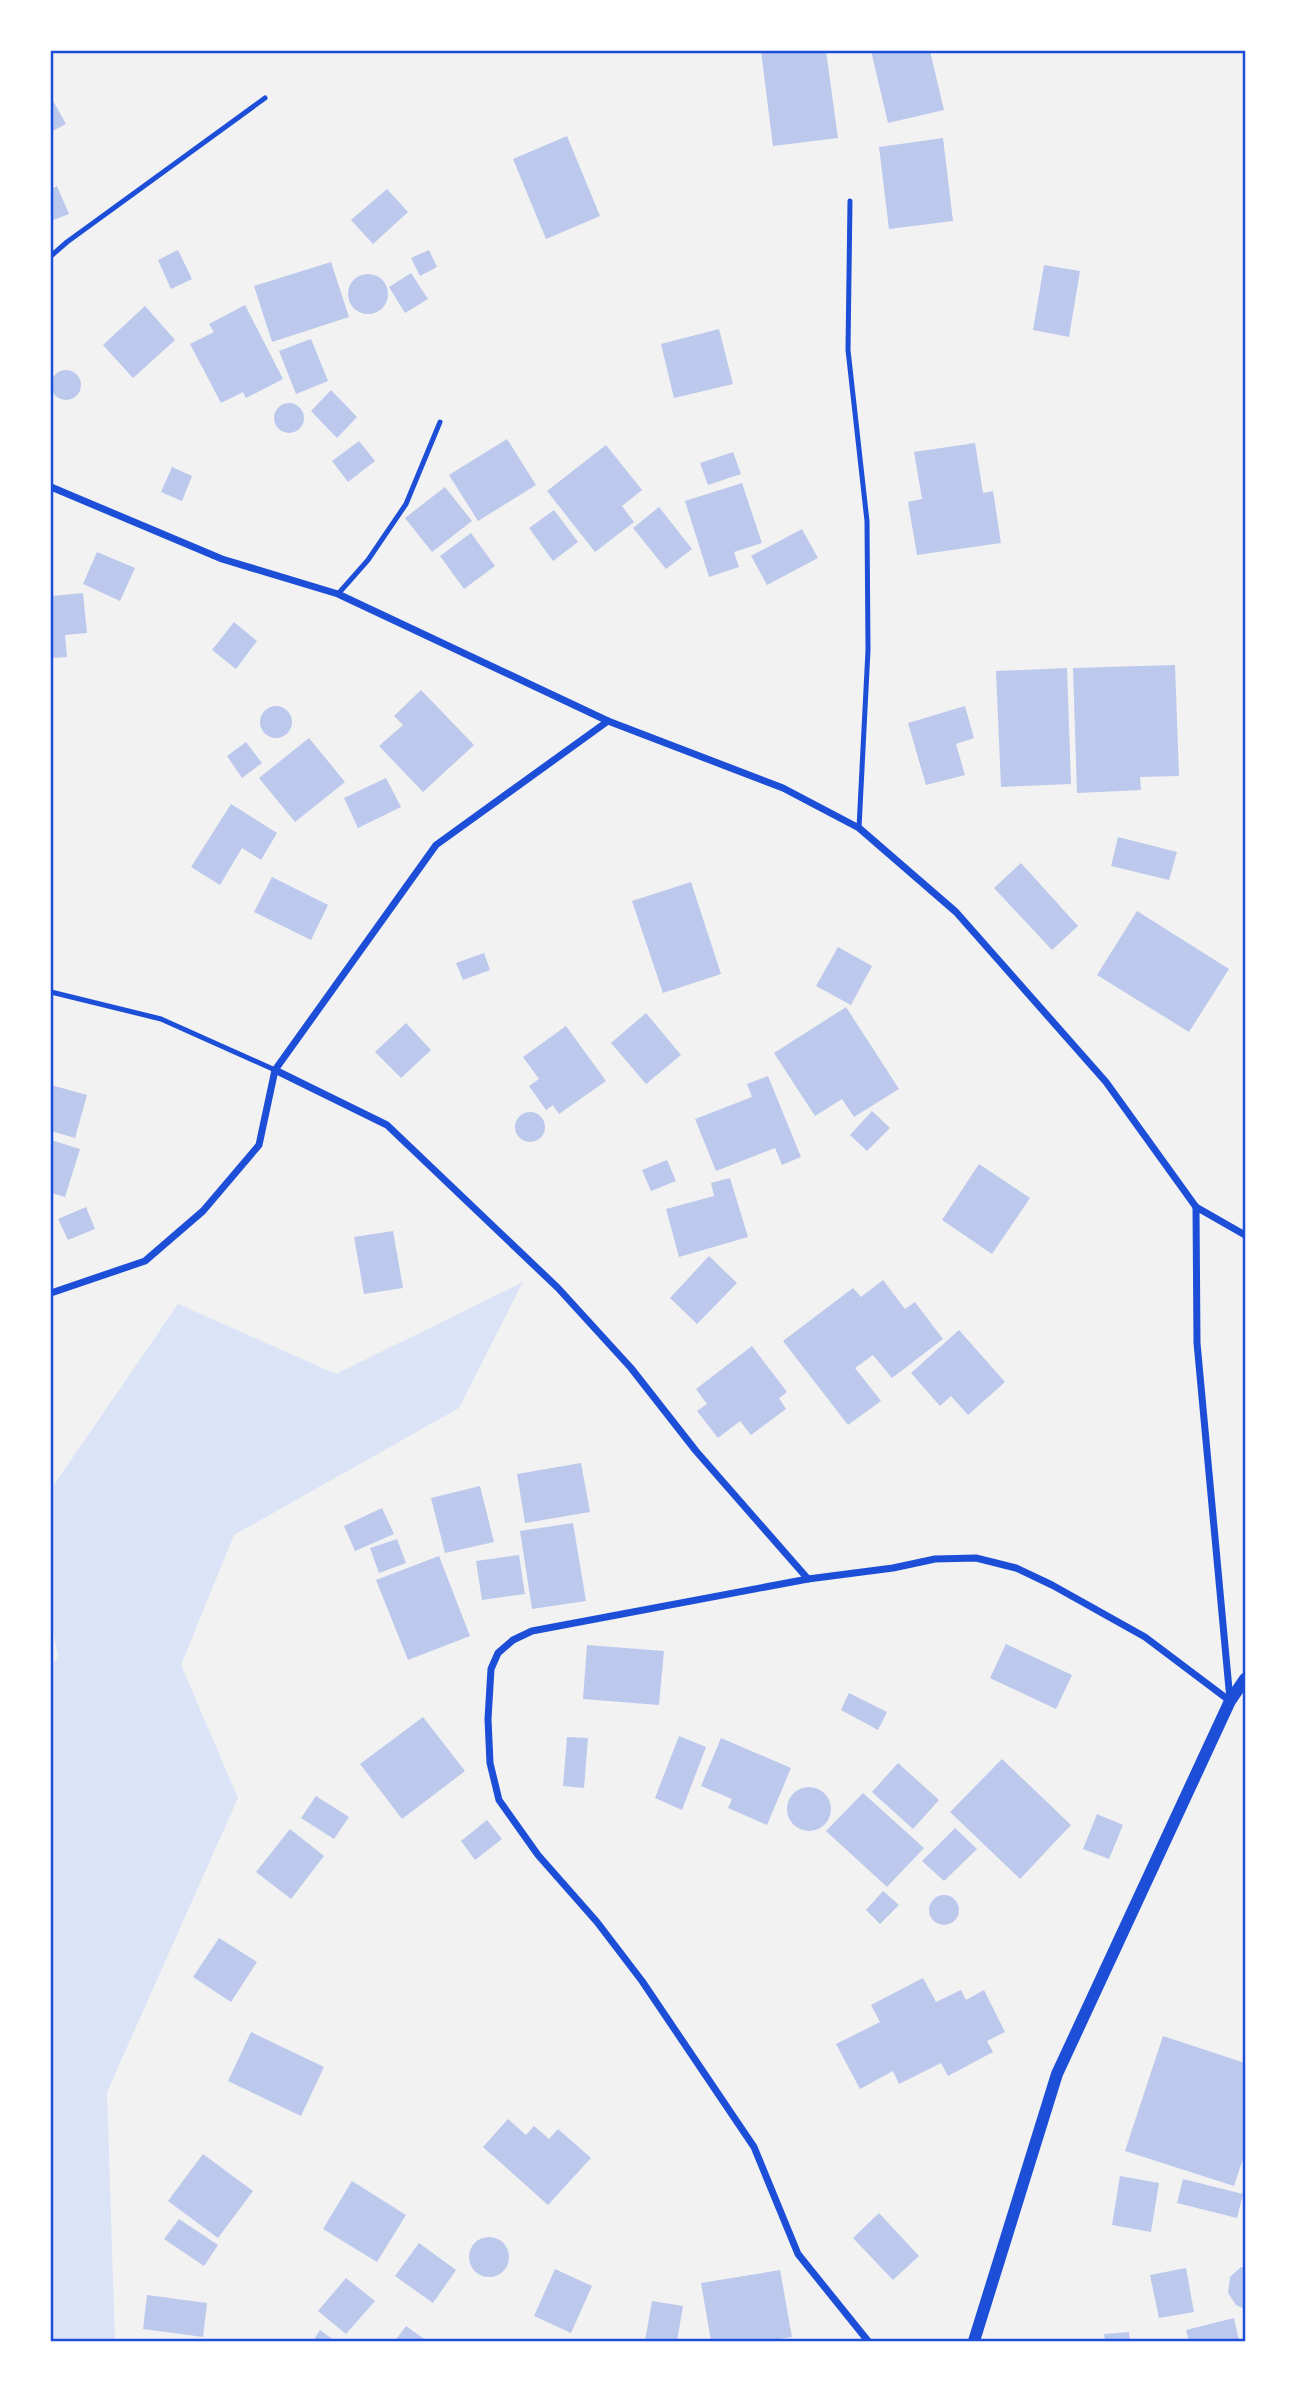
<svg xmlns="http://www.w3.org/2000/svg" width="1296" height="2392" font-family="'IBM Plex Sans',sans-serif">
	<rect width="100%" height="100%" fill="#f2f2f2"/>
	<path fill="#dbe4f7" d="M523,1282L459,1408L234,1535L181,1665L238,1798L107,2092L115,2341H51V1665L58,1658L51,1619V1489L178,1304L336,1374Z"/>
	<g fill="#bdc9ec">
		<path d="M761,51H826L838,138L773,146Z"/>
		<path d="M871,51H930L944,110L888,123Z"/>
		<path d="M51,97L66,124L51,132Z"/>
		<path d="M567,136L600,216L546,239L513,159Z"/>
		<path d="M943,138L953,221L889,229L879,147Z"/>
		<path d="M57,186L69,214L51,221V189Z"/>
		<path d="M387,189L408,212L373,244L351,220Z"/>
		<path d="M178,250L192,279L171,289L158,260Z"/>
		<path d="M429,250L437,267L420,276L411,258Z"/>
		<path d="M331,262L349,317L272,342L254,286Z"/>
		<path d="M1044,265L1080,271L1069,337L1033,330Z"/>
		<path d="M411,273L428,299L405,313L389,287Z"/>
		<circle cx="368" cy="294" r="20"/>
		<path d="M245,305L283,379L246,398L243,392L221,403L190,344L214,332L209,324Z"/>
		<path d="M145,306L175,340L133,378L103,345Z"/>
		<path d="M719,329L733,384L674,398L661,344Z"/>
		<path d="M311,339L328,381L296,394L279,351Z"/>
		<circle cx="66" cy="385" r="15"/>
		<path d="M331,390L357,417L337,438L311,411Z"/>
		<circle cx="289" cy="418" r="15"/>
		<path d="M507,439L536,485L478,521L449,475Z"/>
		<path d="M359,441L375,461L348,482L332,461Z"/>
		<path d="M975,443L983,493L993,491L1001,543L917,555L908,502L922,499L914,452Z"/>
		<path d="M606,445L642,490L622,506L634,522L595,552L547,491Z"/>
		<path d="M733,452L741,474L708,485L700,463Z"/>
		<path d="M172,467L192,476L182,501L161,492Z"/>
		<path d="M742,483L762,543L734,552L739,567L709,577L685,501Z"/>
		<path d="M445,487L472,521L432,552L405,518Z"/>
		<path d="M659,507L692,549L666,569L633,528Z"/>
		<path d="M554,510L578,542L553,561L529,528Z"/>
		<path d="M802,529L818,558L767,585L751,556Z"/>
		<path d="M471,533L495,566L464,589L440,556Z"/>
		<path d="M97,552L135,568L120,601L83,584Z"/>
		<path d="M83,593L87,633L65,635L67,657L51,658V596Z"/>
		<path d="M234,622L257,641L236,669L212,650Z"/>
		<path d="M1175,665L1179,776L1140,777L1141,790L1077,793L1073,668Z"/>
		<path d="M1067,668L1071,784L1001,787L996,671Z"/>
		<path d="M421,690L474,745L423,792L379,746L403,725L394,716Z"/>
		<path d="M965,706L974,738L956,744L965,775L926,785L908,723Z"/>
		<circle cx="276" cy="722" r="16"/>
		<path d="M309,738L345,782L295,822L259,778Z"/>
		<path d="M246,742L262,763L242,778L227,756Z"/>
		<path d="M386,778L401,807L358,828L344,798Z"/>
		<path d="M231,804L277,833L261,860L242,848L220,885L191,867Z"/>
		<path d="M1118,837L1177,852L1169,880L1111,866Z"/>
		<path d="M1021,863L1078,926L1052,950L994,888Z"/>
		<path d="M272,877L328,905L311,940L254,912Z"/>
		<path d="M691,882L721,974L663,993L632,901Z"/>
		<path d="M1137,911L1229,969L1189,1032L1097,975Z"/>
		<path d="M838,947L872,966L851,1005L816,986Z"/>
		<path d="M484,953L490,970L463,980L456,963Z"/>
		<path d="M846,1007L899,1089L854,1117L842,1099L815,1116L774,1053Z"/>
		<path d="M646,1013L681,1055L646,1084L611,1043Z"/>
		<path d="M406,1023L431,1050L401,1078L375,1052Z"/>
		<path d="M566,1026L606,1081L559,1114L553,1105L546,1110L529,1086L539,1079L523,1057Z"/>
		<path d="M768,1076L801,1157L782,1165L775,1148L716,1171L695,1119L752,1097L747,1084Z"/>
		<path d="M51,1085L87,1095L75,1138L51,1131Z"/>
		<path d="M872,1111L890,1128L867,1151L850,1135Z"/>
		<circle cx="530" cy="1127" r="15"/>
		<path d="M51,1140L80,1149L65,1197L51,1193Z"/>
		<path d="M667,1160L676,1181L651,1191L642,1170Z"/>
		<path d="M979,1164L1030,1198L992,1254L942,1220Z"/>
		<path d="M730,1178L748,1237L679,1257L666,1209L714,1196L711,1183Z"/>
		<path d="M86,1207L95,1229L68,1240L58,1219Z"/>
		<path d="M393,1231L403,1288L364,1294L354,1237Z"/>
		<path d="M709,1256L737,1283L697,1324L670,1298Z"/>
		<path d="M883,1280L905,1309L915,1302L943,1339L892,1378L873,1355L855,1368L881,1401L848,1425L783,1341L853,1288L861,1297Z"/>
		<path d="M959,1330L1005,1382L968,1415L951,1396L940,1406L911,1373Z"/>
		<path d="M752,1346L787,1392L779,1398L786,1409L751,1435L740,1421L718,1438L697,1411L707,1404L696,1389Z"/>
		<path d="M581,1463L590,1512L525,1523L517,1474Z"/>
		<path d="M480,1486L494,1542L445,1553L431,1498Z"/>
		<path d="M382,1508L394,1534L355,1551L344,1526Z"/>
		<path d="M573,1523L586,1601L532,1609L520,1531Z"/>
		<path d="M397,1539L406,1563L379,1573L370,1548Z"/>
		<path d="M519,1555L525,1594L482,1600L476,1561Z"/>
		<path d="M439,1556L470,1636L408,1660L376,1580Z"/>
		<path d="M1006,1644L1072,1675L1056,1709L990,1678Z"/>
		<path d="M587,1645L664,1651L659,1705L583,1699Z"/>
		<path d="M849,1693L887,1712L878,1730L841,1710Z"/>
		<path d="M423,1717L465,1771L402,1819L360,1764Z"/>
		<path d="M679,1736L706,1747L682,1810L655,1798Z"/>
		<path d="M567,1737L588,1738L584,1788L563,1786Z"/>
		<path d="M721,1738L791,1768L767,1825L728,1808L732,1799L701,1786Z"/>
		<path d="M1002,1759L1071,1825L1020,1879L950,1812Z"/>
		<path d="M898,1763L939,1800L913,1829L872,1792Z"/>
		<circle cx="809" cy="1809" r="22"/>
		<path d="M863,1793L924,1848L887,1887L826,1831Z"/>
		<path d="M316,1796L349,1817L334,1839L301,1818Z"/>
		<path d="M1097,1814L1123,1825L1109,1859L1083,1849Z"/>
		<path d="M487,1820L502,1839L475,1860L461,1841Z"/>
		<path d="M955,1828L977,1849L944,1881L922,1861Z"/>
		<path d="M290,1829L324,1856L291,1899L256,1872Z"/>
		<path d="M883,1891L899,1905L880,1924L866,1910Z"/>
		<circle cx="944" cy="1910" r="15"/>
		<path d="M219,1938L257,1962L231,2002L193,1977Z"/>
		<path d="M923,1978L936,2002L961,1990L966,2000L984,1990L1005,2032L987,2041L993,2052L948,2076L941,2063L899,2084L893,2071L860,2089L836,2044L880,2022L871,2005Z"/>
		<path d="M251,2032L324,2067L301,2116L228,2081Z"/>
		<path d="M1163,2036L1245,2063V2153L1234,2186L1125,2151Z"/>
		<path d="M508,2119L526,2135L534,2126L549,2139L558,2129L591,2158L548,2205L483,2147Z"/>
		<path d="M203,2154L253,2191L218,2238L168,2201Z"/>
		<path d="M1120,2176L1159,2183L1151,2232L1112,2225Z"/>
		<path d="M1183,2179L1243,2194L1237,2218L1177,2203Z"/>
		<path d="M352,2181L406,2215L377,2262L323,2229Z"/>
		<path d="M879,2213L919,2256L893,2280L853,2238Z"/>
		<path d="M179,2219L218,2245L204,2266L164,2239Z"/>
		<circle cx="489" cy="2257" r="20"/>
		<path d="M419,2243L456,2270L433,2303L395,2276Z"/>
		<path d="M1241,2267H1245V2309L1236,2305L1228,2293L1230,2277Z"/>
		<path d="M1186,2268L1194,2312L1159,2318L1150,2275Z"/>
		<path d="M555,2269L592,2286L571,2333L534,2316Z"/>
		<path d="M780,2270L792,2337L766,2341H711L701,2283Z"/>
		<path d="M346,2278L375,2301L346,2334L318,2311Z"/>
		<path d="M147,2295L207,2303L203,2337L143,2329Z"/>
		<path d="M652,2301L683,2306L677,2341H645Z"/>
		<path d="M1234,2318L1239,2341H1189L1186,2330Z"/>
		<path d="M406,2326L427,2341H395Z"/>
		<path d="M320,2330L335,2341H313Z"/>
		<path d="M1129,2332L1130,2341H1105L1104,2334Z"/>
	</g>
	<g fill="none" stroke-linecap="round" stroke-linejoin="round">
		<g stroke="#1d4ed8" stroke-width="5">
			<path d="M850,201L848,350L867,521L868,650L859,828"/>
			<path d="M51,256L67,242L265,98"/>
			<path d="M338,594L368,560L406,504L440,422"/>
			<path d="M51,992L161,1019L275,1070"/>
		</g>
		<g stroke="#1d4ed8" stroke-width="7">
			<path d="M51,487L222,559L338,594L608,721L783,788L859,828L956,912L1106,1082L1196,1207L1197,1343L1230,1700"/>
			<path d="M275,1070L387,1125L558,1288L631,1368L696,1451L808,1579L893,1568L935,1559L976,1558L1016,1568L1052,1585L1145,1637L1230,1701"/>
			<path d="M1196,1207L1245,1235"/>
			<path d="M51,1293L145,1261L203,1211L259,1145L275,1070L436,845L608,721"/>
			<path d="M808,1579L532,1631L513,1640L498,1653L491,1669L488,1719L490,1763L499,1800L538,1855L597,1922L642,1981L754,2147L798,2254L868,2341"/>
		</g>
		<path stroke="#1d4ed8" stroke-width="12" d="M974,2341L1057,2074L1230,1701L1245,1679"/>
	</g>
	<rect width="1296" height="2392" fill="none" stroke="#ffffff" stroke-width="105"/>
	<rect x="52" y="52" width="1192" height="2288" fill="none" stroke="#1d4ed8" stroke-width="2.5"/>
</svg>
